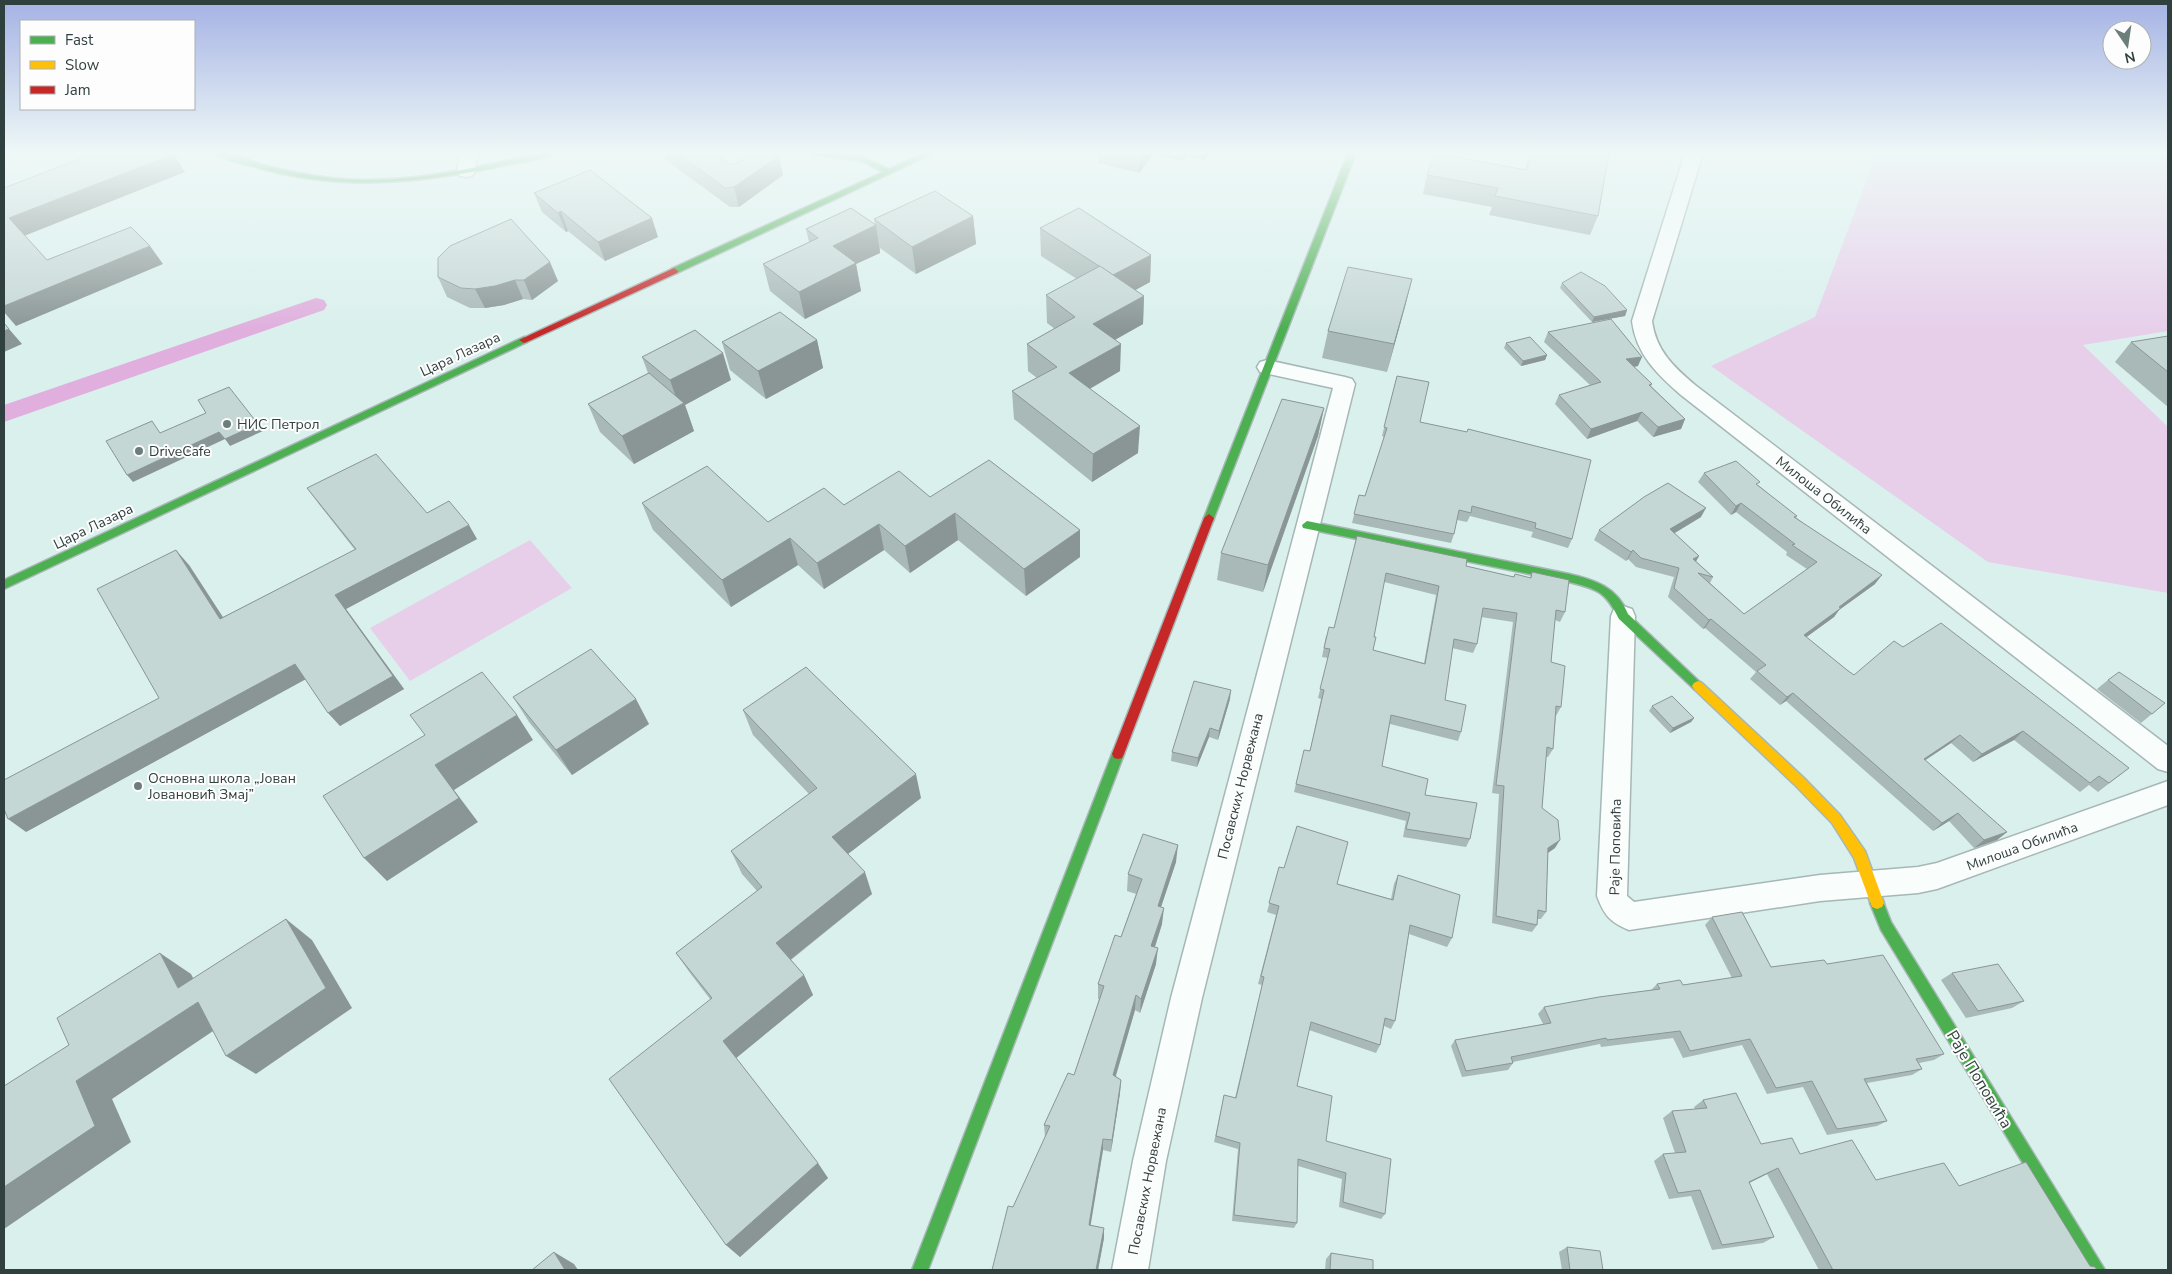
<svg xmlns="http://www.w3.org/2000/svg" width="2172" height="1274" font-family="'Nunito Sans',sans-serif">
	<rect width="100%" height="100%" fill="#daf0ed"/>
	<g fill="#e7cfea">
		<path d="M1877,153H2168V331L2083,345L2168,427V593L1988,562L1711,366L1815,317Z"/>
		<path d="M530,540L572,588L410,681L370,628Z"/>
	</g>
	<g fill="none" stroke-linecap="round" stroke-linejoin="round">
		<path fill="#e0afdd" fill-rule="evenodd" d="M316,298L324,300L327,305L324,310L4,422V405Z"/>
		<g stroke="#a6b7b5" stroke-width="3">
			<g id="street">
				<path d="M460,153H477L475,172L472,176L466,177L460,176L457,172Z"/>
				<path d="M1685,153H1703L1652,321C1656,351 1674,367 1695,385L2168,746V772L2158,769L1681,395C1657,374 1636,354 1632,321Z"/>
				<path d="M1267,360L1345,377L1352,379L1355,384L1202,998L1166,1161L1148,1270H1112L1133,1161L1171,998L1333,388L1260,372L1257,367L1260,362Z"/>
				<path d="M1623,606L1632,609L1635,616L1627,896L1634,902L1820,875L1918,867L1937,863L2168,781V805L1937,889L1918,893L1820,901L1629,930C1610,922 1604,915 1597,896L1611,616L1614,609Z"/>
			</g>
		</g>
		<g stroke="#a6b7b5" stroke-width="3">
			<g id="fast">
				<path d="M216,153C232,152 248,160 264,165C286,171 308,175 331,178C401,186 473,168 541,153H555C545,160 520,162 507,165C423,183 339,192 255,167C243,164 226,161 216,153Z"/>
				<path d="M811,153H832L863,157L889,169L924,153H934L677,273H671V269L883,172L861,161L815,155Z"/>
				<path d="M1348,153H1356L1214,518L1213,521H1205L1204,518Z"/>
				<path d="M524,337L527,338V342L4,589V580Z"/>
				<path d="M1307,521L1569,574C1595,580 1617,587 1628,614L1704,686L1702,689H1694L1619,619C1606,592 1598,589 1569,582L1303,528L1302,525Z"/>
				<path d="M1118,749L1122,750L1124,754L928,1270H912L1112,754L1114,750Z"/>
				<path d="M1877,897L1882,899L1891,922L2105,1270H2088L1881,930L1870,903L1872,899Z"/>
			</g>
		</g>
		<g stroke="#a6b7b5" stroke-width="3">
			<path id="slow" d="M1698,681L1702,683L1804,778L1840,815L1865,851L1884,903L1882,907L1877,909L1872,907L1854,858L1832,823L1796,786L1694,689L1692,686L1694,683Z"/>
		</g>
		<g stroke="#a6b7b5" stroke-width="3">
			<g id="jam">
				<path d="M674,268L678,271L677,273L527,342L524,343L519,340Z"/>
				<path d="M1209,514L1214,518L1124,754L1122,758L1118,759L1114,758L1112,754L1204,518Z"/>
			</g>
		</g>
		<use href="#street" fill="#f9fdfc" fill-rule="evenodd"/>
		<use href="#fast" fill="#4caf50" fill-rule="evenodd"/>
		<use href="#slow" fill="#ffc107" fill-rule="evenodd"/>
		<use href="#jam" fill="#c62828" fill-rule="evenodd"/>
	</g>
	<g fill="#a9b9b7" fill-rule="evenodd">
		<path d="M664,153H714L731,165L783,175L739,207H730L666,160Z"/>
		<path d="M1098,153H1209L1204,160L1186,156L1182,161L1153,154L1139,173L1098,163Z"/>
		<path d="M1530,153H1609L1598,216L1590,235L1489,215L1492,207L1423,194L1427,175L1525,170Z"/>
		<path d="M534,193L658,237L605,261L568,231L566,232L542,212Z"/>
		<path d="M973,216L976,244L916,274L880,248V253L856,264L861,291L805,319L770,291L763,264L809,242L806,229L875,224L874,219Z"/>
		<path d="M1040,228L1151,255L1150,282L1135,290L1144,296L1143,324L1115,340L1120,371L1090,389L1138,453L1092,482L1014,419L1012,391L1037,378L1028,371L1027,344L1055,329L1047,323L1046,295L1077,279L1041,256Z"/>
		<path d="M438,277L558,281L532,300L523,299L504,305L485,308H470L447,297Z"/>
		<path d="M1412,279L1387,372L1322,358L1328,331Z"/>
		<path d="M1562,283L1627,310L1625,316L1592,322L1560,288Z"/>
		<path d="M1548,332L1638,366L1634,367L1652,384L1651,386L1685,419L1681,429L1653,437L1637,421L1587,439L1555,404L1559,395L1590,385L1544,342Z"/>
		<path d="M2168,336V407L2115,362L2131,342Z"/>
		<path d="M817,340L823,368L766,399L730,370L722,342Z"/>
		<path d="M1506,343L1547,355L1545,360L1521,366L1504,348Z"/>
		<path d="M642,357L731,380L685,405L694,431L634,464L600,432L588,404L648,373Z"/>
		<path d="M1397,376L1420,422L1572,539L1568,548L1531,537L1533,532L1470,516L1467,522L1457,520L1454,534L1451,543L1352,523L1359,495L1365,496L1384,437L1382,436Z"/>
		<path d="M1324,408L1318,436L1263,592L1217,580L1221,553Z"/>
		<path d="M1704,473L1758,485L1875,584L1839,610L1834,617L1806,637L1847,670L1854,675L1903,647L2129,768L2098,792L2089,785L2080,792L2014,740L1973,762L1951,743L1925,760L2007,832L1997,840L1974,848L1949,821L1933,831L1786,701L1780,705L1750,679L1756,672L1705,628L1703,629L1668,597L1674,577L1636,567L1628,559L1626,561L1594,540L1599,530L1701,517L1674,533L1699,556L1696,561L1713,577L1710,583L1744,614L1807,569L1786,555L1787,552L1736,512L1731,515L1698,482Z"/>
		<path d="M307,488L427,513L477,539L346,609L404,689L340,726L305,679L26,832L159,698L189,565L223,617L355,550L318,503Z"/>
		<path d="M930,497L1080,530V557L1026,596L958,540L910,573L884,550L824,589L798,565L731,607L653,530L642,503L768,522L844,505Z"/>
		<path d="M1357,536L1466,566L1513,577L1515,574L1530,578L1532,572L1565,612L1560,622L1555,620L1551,662L1561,707L1556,716L1553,749L1548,757H1546L1542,808L1555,848L1548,853L1546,912L1541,919H1538L1537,925L1532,932L1492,923L1499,794L1492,793L1513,622L1481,617L1477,644L1473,653L1452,648L1445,700L1461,732L1458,741L1390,724L1382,766L1425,795L1470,839L1466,847L1403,837L1406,821L1294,792L1304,750L1310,751L1321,699L1318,698L1328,658L1322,657L1326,636L1334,628ZM1384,582L1436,595L1424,663L1373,650L1374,637Z"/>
		<path d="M2108,680L2165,703L2141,723L2097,689Z"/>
		<path d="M513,697L649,724L572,775L529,722Z"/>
		<path d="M1230,699L1218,740L1209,737L1197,767L1171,761L1172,752Z"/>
		<path d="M1652,706L1694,718L1691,722L1670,733L1649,711Z"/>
		<path d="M743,710L921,798L848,854L872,894L791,960L804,975L813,995L736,1058L828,1178L740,1257L726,1245L710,999L690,973L676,953L757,891L742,874L731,851L809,794L753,735Z"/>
		<path d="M1176,862L1161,907L1162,924L1155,947L1156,964L1140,1013L1135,1010L1116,1076L1121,1080L1120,1093L1111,1152L1103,1150L1090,1225L1104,1228V1238L1098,1270H992L1045,1137L1044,1125L1074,1075L1099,999H1098V984L1121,937L1136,894L1127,891L1128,874Z"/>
		<path d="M1279,867L1391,899L1394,884L1398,875L1452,938L1447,947L1409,934L1395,1021L1391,1029L1384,1026L1380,1045L1376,1053L1309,1030L1297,1086L1326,1141L1385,1214L1381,1219L1339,1207L1342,1179L1298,1166L1297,1223L1294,1228L1232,1221L1238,1149L1214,1142L1224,1095L1235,1098L1262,985L1258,984L1276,915L1267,912Z"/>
		<path d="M1712,917L1771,967L1827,964L1944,1054L1934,1060L1919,1063L1922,1069L1912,1075L1867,1083L1887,1121L1877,1126L1827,1135L1803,1087L1767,1094L1742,1045L1683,1058L1673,1038L1601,1047L1600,1044L1513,1062V1063L1508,1070L1462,1077L1451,1046L1455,1040L1543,1024L1538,1014L1544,1007L1651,990L1657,984L1683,985L1732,978L1705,925Z"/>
		<path d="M1952,973L2024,1001L2012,1008L1966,1018L1941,980Z"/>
		<path d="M1703,1100L1761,1144L1800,1154L1876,1180L1959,1186L2097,1270H1819L1767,1174L1749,1183L1774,1237L1763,1243L1712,1250L1691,1196L1669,1199L1654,1161L1663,1154L1675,1153L1663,1118L1672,1111L1695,1109L1694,1107Z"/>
		<path d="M1567,1247L1603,1270H1562L1559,1252Z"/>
		<path d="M1331,1253L1373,1270H1325L1326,1259Z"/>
	</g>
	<g fill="#8a9695">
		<path d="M1144,153H1153V154L1139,173L1140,158Z"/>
		<path d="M1183,153H1186V156L1182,161Z"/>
		<path d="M1204,153H1209L1204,160Z"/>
		<path d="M174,154L185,172L24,236L9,218Z"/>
		<path d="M779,156L783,175L739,207L734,187Z"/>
		<path d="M561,211L568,231L566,232L558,213Z"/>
		<path d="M973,216L976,244L916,274L912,247Z"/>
		<path d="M652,218L658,237L605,261L598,242Z"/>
		<path d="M876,225L880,253L856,264L861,291L805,319L799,292L833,246Z"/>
		<path d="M150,246L163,264L16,326L4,312V306Z"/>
		<path d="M1151,255L1150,282L1112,303L1113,275Z"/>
		<path d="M550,262L558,281L532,300L524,280Z"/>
		<path d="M1412,279L1405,307L1387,372L1394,344Z"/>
		<path d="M515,280L523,299L504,305L485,308L475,289Z"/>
		<path d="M1144,296L1143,324L1093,352V324Z"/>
		<path d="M1627,310L1625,316L1592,322L1594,317Z"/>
		<path d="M9,329L22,344L4,352V331Z"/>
		<path d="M817,340L823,368L766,399L758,371Z"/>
		<path d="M1121,344L1120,371L1070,400L1069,373Z"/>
		<path d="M723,353L731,380L685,405L694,431L634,464L622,436L679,406L670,380Z"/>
		<path d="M1547,355L1545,360L1521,366L1523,361Z"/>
		<path d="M1642,357L1638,366L1621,369L1626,359Z"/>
		<path d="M1324,408L1318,436L1263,592L1268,565Z"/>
		<path d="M1642,412L1637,421L1587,439L1591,429Z"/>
		<path d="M1685,419L1681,429L1653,437L1658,427Z"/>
		<path d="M258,424L263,431L230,446L225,439L133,482L127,475L219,432Z"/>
		<path d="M1140,426L1138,453L1092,482L1093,454Z"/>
		<path d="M1741,503L1736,512L1731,515L1736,506Z"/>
		<path d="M1706,508L1701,517L1665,539L1670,529Z"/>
		<path d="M955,513L958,540L910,573L905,546Z"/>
		<path d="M879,524L884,550L824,589L817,563Z"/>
		<path d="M469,525L477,539L346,609L404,689L340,726L328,713L335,595Z"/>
		<path d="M1080,530V557L1026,596L1024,569Z"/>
		<path d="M790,538L798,565L731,607L722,580Z"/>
		<path d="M176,550L189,565L233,633L220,619Z"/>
		<path d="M1633,550L1628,559L1626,561L1631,552Z"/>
		<path d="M1699,556L1694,565L1693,559Z"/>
		<path d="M1882,575L1875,584L1839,610L1834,617L1797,644L1804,635L1839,607Z"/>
		<path d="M1711,619L1705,628L1703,629L1709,620Z"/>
		<path d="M295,664L308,678L26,832L8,819Z"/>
		<path d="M1231,690L1230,699L1218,740L1219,731Z"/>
		<path d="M1793,693L1786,701L1780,705L1787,697Z"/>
		<path d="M636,699L649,724L572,775L556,750Z"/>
		<path d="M517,715L533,740L454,790L478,822L387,881L364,858L435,765Z"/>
		<path d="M1694,718L1691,722L1670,733L1673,728Z"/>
		<path d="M1210,728L1209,737L1197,767L1198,758Z"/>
		<path d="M2023,731L2014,740L1973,762L1982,754Z"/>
		<path d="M1960,735L1951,743L1915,767L1924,759Z"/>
		<path d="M916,774L921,798L840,860L832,837Z"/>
		<path d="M1958,813L1949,821L1933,831L1942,823Z"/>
		<path d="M2007,832L1997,840L1974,848L1984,840Z"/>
		<path d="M1560,840L1555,848L1543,856L1548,848Z"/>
		<path d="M1178,845L1176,862L1156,922L1158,906Z"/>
		<path d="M865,872L872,894L786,963L776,943Z"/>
		<path d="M1164,908L1162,924L1150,962L1151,946Z"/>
		<path d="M286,919L312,940L352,1008L256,1074L226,1056Z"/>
		<path d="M1158,948L1156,964L1140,1013L1141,999Z"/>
		<path d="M160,953L191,974L209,1008L178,988Z"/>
		<path d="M804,975L813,995L735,1059L723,1041Z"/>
		<path d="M1136,995L1135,1010L1112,1088L1113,1075Z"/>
		<path d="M198,1002L228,1021L112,1099L131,1142L4,1229V1187L76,1081Z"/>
		<path d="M1121,1080L1120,1093L1111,1152L1112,1140Z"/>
		<path d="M1103,1139V1150L1089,1235V1225Z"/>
		<path d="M818,1163L828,1178L740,1257L726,1245Z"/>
		<path d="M1778,1168L1767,1174L1739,1188L1749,1182Z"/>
		<path d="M1104,1228V1238L1098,1270H1096Z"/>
		<path d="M554,1252L574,1264L578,1270H565Z"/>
	</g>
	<g fill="#c5d7d5" stroke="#8a9695" fill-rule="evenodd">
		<path d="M95,153H173L174,154L9,218L47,260L131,227L150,246L4,306V188Z"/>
		<path d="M677,153H714L731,165L759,153H777L779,156L734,187L725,188Z"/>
		<path d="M1116,153H1144L1140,158Z"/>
		<path d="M1435,153L1526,170L1531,153H1609L1598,216L1495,196L1498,188L1427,175Z"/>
		<path d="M590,170L652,218L598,242L561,211L558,213L534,193Z"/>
		<path d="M935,191L973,216L912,247L874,219Z"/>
		<path d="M851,208L876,225L833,246L856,263L799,292L763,264L818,238L806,229Z"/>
		<path d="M1079,208L1151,255L1113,275L1040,228Z"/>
		<path d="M511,219L550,262L524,280H515L495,286L475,289L461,288L438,277V258L450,246Z"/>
		<path d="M1100,266L1144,296L1093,324L1121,344L1069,373L1140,426L1093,454L1012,391L1057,367L1027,344L1075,317L1046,295Z"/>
		<path d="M1348,267L1412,279L1394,344L1328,331Z"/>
		<path d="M1581,272L1605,286L1627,310L1594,317L1562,283Z"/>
		<path d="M780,312L817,340L758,371L722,342Z"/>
		<path d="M1611,319L1642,357L1626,359L1652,384L1649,385L1685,419L1658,427L1642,412L1591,429L1559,395L1601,382L1548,332Z"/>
		<path d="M4,323L9,329L4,331Z"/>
		<path d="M695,330L723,353L670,380L642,357Z"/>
		<path d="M2168,336V372L2131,342Z"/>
		<path d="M1530,337L1547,355L1523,361L1506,343Z"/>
		<path d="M649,373L684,403L622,436L588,404Z"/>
		<path d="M1397,376L1429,382L1420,422L1467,432L1468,429L1591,460L1572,539L1535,528L1536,523L1472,506L1471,513L1459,510L1454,534L1354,514L1359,495L1365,496L1387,428L1384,427Z"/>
		<path d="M229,387L258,424L225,439L219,432L127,475L106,441L152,421L160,433L206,413L198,400Z"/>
		<path d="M1282,399L1324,408L1268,565L1221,553Z"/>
		<path d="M376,454L427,513L449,501L469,525L335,595L393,676L328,713L295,664L8,819L4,809V780L159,698L97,589L176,550L220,619L356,549L307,488Z"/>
		<path d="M989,460L1080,530L1024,569L955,513L905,546L879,524L817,563L790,538L722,580L642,503L707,466L768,522L824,488L844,505L899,471L930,497Z"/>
		<path d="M1736,461L1760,482L1756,484L1797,516L1794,517L1882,575L1839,607L1841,608L1804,635L1847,670L1854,675L1894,641L1903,647L1941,623L2129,768L2109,783L2099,776L2090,783L2023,731L1982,754L1960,735L1924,759L2007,832L1984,840L1958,813L1942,823L1793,693L1787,697L1757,671L1766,665L1711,619L1709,620L1674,588L1679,568L1641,558L1633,550L1631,552L1599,530L1644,497L1668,483L1706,508L1670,529L1699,556L1693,559L1713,577L1698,573L1744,614L1817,562L1792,545L1795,544L1741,503L1736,506L1704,473Z"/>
		<path d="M1357,536L1467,559L1466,566L1514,577L1515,574L1531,578L1532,572L1569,580L1565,612L1556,610L1551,662L1565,666L1561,707L1556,706L1553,749L1547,747L1542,808L1558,820L1560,840L1548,848L1546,912L1538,910L1537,925L1496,916L1504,786L1496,785L1517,613L1483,608L1477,644L1454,639L1445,700L1466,705L1461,732L1391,715L1382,766L1428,779L1425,795L1477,803L1470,839L1406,829L1410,813L1296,784L1304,750L1310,751L1324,690L1320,689L1330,649L1324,648L1329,627L1334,628ZM1386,573L1439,586L1425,664L1373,650L1376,637H1374Z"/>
		<path d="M591,649L636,699L556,750L513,697Z"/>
		<path d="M806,667L916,774L832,837L865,872L776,943L804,975L723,1041L818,1163L726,1245L609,1079L712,998L676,953L762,887L731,851L817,788L743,710Z"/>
		<path d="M482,672L517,715L435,765L459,798L364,858L323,796L425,735L410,715Z"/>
		<path d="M2119,672L2165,703L2152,714L2108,680Z"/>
		<path d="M1194,681L1231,690L1219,731L1210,728L1198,758L1172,752Z"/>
		<path d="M1672,696L1694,718L1673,728L1652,706Z"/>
		<path d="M1297,826L1348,842L1337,884L1393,900L1398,875L1460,895L1452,938L1410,925L1395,1021L1385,1018L1380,1045L1311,1022L1297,1086L1332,1096L1326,1141L1391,1159L1385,1214L1343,1202L1346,1173L1298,1159L1297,1223L1234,1215L1240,1143L1216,1136L1224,1095L1236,1098L1264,977L1261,976L1279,906L1269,903L1279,867L1284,868Z"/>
		<path d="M1143,834L1178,845L1158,906L1164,908L1151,946L1158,948L1141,999L1136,995L1113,1075L1121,1080L1112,1140L1103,1139L1089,1225L1104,1228L1096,1270H992L1008,1206L1013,1207L1050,1126L1044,1125L1068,1073L1074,1075L1104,986L1098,984L1115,935L1121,937L1142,879L1128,874Z"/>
		<path d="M1742,912L1771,967L1824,960L1827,964L1883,955L1944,1054L1916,1059L1922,1069L1864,1079L1887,1121L1837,1129L1812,1081L1776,1088L1750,1039L1690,1051L1680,1031L1607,1040L1606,1038L1511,1057L1513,1063L1466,1071L1455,1040L1551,1023L1544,1007L1599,997L1660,989L1657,984L1680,980L1683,985L1742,976L1712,917Z"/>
		<path d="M286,919L326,988L226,1056L198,1002L76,1081L95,1126L4,1187V1086L69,1045L57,1018L160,953L178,988Z"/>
		<path d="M1998,964L2024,1001L1978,1011L1952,973Z"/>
		<path d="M1736,1093L1761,1144L1792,1138L1800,1154L1852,1140L1876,1180L1944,1163L1959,1186L2026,1162L2090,1266L2095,1267L2097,1270H1833L1778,1168L1749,1182L1774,1237L1722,1245L1700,1190L1678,1193L1663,1154L1686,1152L1672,1111L1707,1108L1703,1100Z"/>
		<path d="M1567,1247L1600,1251L1603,1270H1570Z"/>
		<path d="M554,1252L565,1270H532Z"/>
		<path d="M1331,1253L1373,1260V1270H1330Z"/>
	</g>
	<linearGradient id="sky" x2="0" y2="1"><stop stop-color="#a5b2e4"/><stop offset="0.46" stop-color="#eef8f7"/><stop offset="1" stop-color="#eef8f7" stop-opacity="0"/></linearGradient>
	<rect width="2172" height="331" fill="url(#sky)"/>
	<g fill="#6c7e7b" stroke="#fdfdfd" stroke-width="2">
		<circle cx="227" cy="424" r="5"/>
		<circle cx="139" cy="451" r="5"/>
		<circle cx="138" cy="786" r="5"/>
	</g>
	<g text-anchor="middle" stroke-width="4" stroke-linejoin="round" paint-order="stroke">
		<g font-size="14" fill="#30403e" stroke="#fdfdfd">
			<text transform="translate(460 354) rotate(-25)" y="5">Цара Лазара</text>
			<text transform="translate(1824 495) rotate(38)" y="5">Милоша Обилића</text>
			<text transform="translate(93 526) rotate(-26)" y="5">Цара Лазара</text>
			<text transform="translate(1240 786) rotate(-76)" y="5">Посавских Норвежана</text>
			<text transform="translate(2022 846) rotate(-20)" y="5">Милоша Обилића</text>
			<text transform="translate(1615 847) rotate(-89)" y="5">Раје Поповића</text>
			<text transform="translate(1147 1181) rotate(-79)" y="5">Посавских Норвежана</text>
		</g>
		<g font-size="14" fill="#30403e" stroke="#fdfdfd" text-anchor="start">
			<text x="237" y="429">НИС Петрол</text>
			<text x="149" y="456">DriveCafe</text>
			<text x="148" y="783">Основна школа „Јован<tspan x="148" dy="16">Јовановић Змај”</tspan></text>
		</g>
		<g font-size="16" fill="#30403e" stroke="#fdfdfd">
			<text transform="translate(1980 1079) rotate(59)" y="6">Раје Поповића</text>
		</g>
	</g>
	<rect width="2172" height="1274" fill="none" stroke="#30403e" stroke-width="10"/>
	<rect x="20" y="20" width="175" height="90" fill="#fdfdfd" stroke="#abb1b1"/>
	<rect x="30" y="36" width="25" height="8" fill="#4caf50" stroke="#abb1b1"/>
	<text x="65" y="45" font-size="15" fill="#30403e">Fast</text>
	<rect x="30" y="61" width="25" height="8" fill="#ffc107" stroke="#abb1b1"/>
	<text x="65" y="70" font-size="15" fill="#30403e">Slow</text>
	<rect x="30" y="86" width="25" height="8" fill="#c62828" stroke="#abb1b1"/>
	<text x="65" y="95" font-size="15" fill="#30403e">Jam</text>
	<g transform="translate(2127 45) rotate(167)"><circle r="24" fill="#fdfdfd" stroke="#abb1b1"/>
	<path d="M0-4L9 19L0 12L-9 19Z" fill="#6c7e7b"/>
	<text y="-8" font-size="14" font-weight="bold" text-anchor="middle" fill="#30403e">N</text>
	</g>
</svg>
